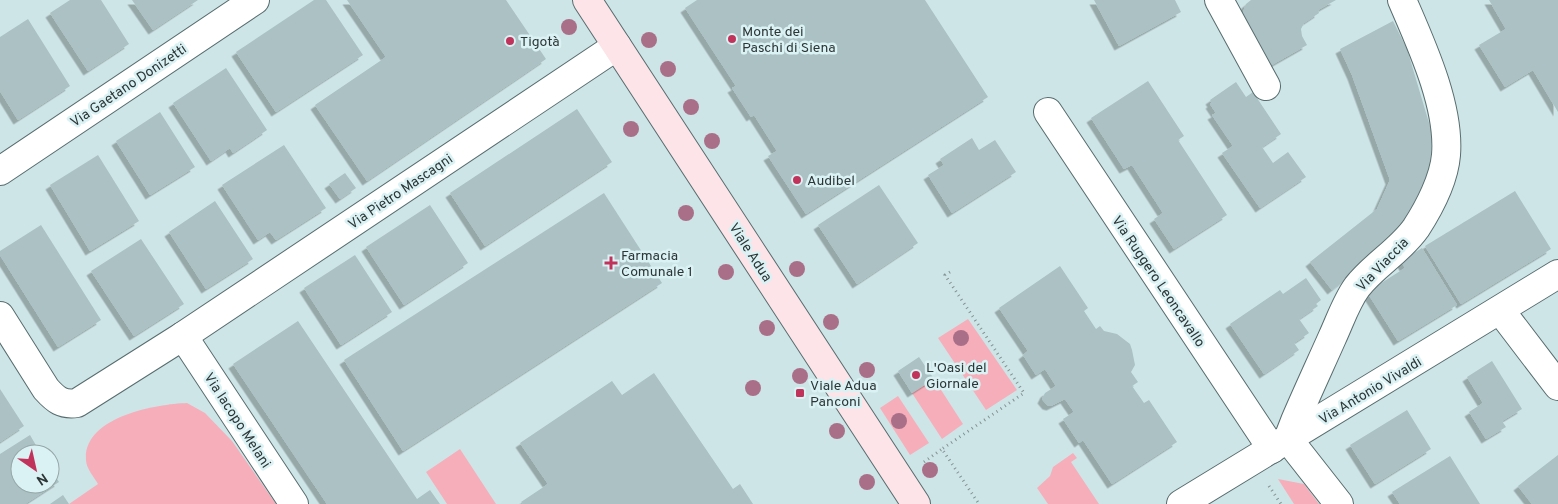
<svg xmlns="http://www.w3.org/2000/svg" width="1558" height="504" font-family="Overpass,sans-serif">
	<defs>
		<filter id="shadow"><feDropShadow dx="-4.5" dy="4.5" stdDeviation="0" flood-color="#0004"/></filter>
	</defs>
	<rect width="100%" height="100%" fill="#cee5e7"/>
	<g fill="#f6afba">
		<path d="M968,319L1017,390L986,410L938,338Z"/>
		<path d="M934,379L963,424L942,439L912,393Z"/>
		<path d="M898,396L929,443L910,455L880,408Z"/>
		<path d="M187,403L205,413L232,441L276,504H69L98,484C94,477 86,468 86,460C83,417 156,404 187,403Z"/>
		<path d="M460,449L496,504H447L426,472Z"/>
		<path d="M1073,453L1077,458L1071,462L1099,504H1048L1037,488L1050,476L1053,467Z"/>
		<path d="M1278,479L1304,484L1319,504H1294Z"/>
	</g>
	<g fill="#abc1c3" filter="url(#shadow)">
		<path d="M70,0H101L129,44L88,71L50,13Z"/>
		<path d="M132,0H198L153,30Z"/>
		<path d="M314,0H326L363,55L276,112L236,52Z"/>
		<path d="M347,0H506L546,59L367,181L315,105L386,57Z"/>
		<path d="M697,0H925L988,97L806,214L768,156L777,151L754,115L751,117L732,88L736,86L685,8Z"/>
		<path d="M1094,0H1175L1181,12L1119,46Z"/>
		<path d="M1251,0H1336L1318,10L1319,13L1304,23L1301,29L1302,36L1307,45L1270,66L1242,15L1246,4Z"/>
		<path d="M1489,0H1558V112L1533,70L1505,87L1479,45L1506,29Z"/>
		<path d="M28,19L70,86L18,120L0,91V37Z"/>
		<path d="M1393,21L1407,49L1432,133L1430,172L1401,235L1332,290L1310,262L1377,209L1390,180L1352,75L1340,49Z"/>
		<path d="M226,68L267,130L233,153L230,148L211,161L173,103Z"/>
		<path d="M1148,81L1184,136L1178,140L1227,215L1174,249L1154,219L1163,213L1132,165L1124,169L1091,118Z"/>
		<path d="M1236,82L1246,97L1253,92L1281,134L1262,147L1273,163L1288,152L1306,177L1260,208L1222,153L1233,146L1212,115L1216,113L1210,104L1212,103L1210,100Z"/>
		<path d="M577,109L612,162L485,246L450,193Z"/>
		<path d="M160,112L195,167L150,195L116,141Z"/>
		<path d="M972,138L979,150L995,140L1016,172L952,213L928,175L944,165L940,159Z"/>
		<path d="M284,145L326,208L276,240L270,232L258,240L222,185Z"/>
		<path d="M98,155L139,221L90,251L50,185Z"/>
		<path d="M345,173L356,188L340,199L329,184Z"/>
		<path d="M879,185L918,243L857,284L818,225Z"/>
		<path d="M1515,191L1551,249L1461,304L1425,246Z"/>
		<path d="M604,193L662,283L403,451L344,360Z"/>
		<path d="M215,201L253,259L206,289L169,232Z"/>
		<path d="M430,205L468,263L404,305L366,247Z"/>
		<path d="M41,225L101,320L58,347L0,255V251Z"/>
		<path d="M141,239L184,304L134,336L91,271Z"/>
		<path d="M1422,248L1457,305L1398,341L1367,292L1405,268L1401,261Z"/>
		<path d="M355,255L392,312L341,345L304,288Z"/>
		<path d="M1060,266L1088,308L1084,311L1096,329L1100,326L1104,331L1117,334L1130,344L1132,350L1135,365L1131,372L1138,382L1132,386L1144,403L1149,400L1177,442L1112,484L1083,440L1079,443L1063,419L1074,412L1065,399L1051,406L1047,405L1042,399L1045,393L1056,386L1045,369L1036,375L1023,355L1028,351L999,308Z"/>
		<path d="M1306,278L1321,300L1316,304L1318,306L1299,319L1309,333L1294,343L1299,350L1264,374L1230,324L1280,290L1283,294Z"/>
		<path d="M298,321L417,499L430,490L440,504H327L233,364Z"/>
		<path d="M919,357L934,379L912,393L898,371Z"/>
		<path d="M1492,361L1522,409L1502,421L1506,427L1486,439L1469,412L1483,403L1467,377Z"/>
		<path d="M654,373L733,489L740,484L753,504H523L521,502L548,484L520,443L612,381L622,395Z"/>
		<path d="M0,389L24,426L0,442Z"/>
		<path d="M1407,410L1431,449L1375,484L1350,445Z"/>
		<path d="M30,435L41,454H20V484H50V468L59,482L25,504H0V454Z"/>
		<path d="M1558,455V504H1532L1518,486Z"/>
		<path d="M1450,456L1480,504H1400L1392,492Z"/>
		<path d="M63,495L69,504H50Z"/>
	</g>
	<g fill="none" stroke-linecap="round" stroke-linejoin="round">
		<g stroke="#576c6e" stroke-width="30">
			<g id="minor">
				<path d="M1219,0L1266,86"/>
				<path d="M1048,112L1272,449"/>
				<path d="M0,171L255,0"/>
				<path d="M1500,310L1558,386"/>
				<path d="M0,316L46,389C56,400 62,405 77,403L183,336L617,46"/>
				<path d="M183,336L294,504"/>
				<path d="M1288,439L1295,421C1307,393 1320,365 1332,338C1340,321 1346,302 1357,287C1374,265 1400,251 1416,228C1429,208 1444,179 1446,155C1450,106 1421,44 1402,0"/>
				<path d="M1288,439L1339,504"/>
				<path d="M1181,504L1558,274"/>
			</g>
		</g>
		<g stroke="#576c6e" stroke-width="30">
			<path id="secondary" d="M587,0L916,504"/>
		</g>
		<g stroke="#819293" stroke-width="3" stroke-dasharray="1 4" stroke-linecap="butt">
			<path d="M950,272L945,275L1024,393L942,449L979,504"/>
			<path d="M924,462L942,449"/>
			<path d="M1269,486L1281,504"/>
		</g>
		<use href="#minor" stroke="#fff" stroke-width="28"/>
		<use href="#secondary" stroke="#fce4e8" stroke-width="28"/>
	</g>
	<g fill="#aa6f88">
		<circle cx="569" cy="27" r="8"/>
		<circle cx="649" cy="40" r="8"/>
		<circle cx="668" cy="69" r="8"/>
		<circle cx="691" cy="107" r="8"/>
		<circle cx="631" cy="129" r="8"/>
		<circle cx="712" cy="141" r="8"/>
		<circle cx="686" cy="213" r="8"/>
		<circle cx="797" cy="269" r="8"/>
		<circle cx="726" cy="272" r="8"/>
		<circle cx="831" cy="322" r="8"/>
		<circle cx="767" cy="328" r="8"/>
		<circle cx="961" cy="338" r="8"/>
		<circle cx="867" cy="370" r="8"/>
		<circle cx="800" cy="376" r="8"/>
		<circle cx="753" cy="388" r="8"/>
		<circle cx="899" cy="421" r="8"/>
		<circle cx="837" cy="431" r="8"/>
		<circle cx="930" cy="470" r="8"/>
		<circle cx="867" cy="482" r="8"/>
	</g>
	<g fill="#c2335c" stroke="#dbf2f4" stroke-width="2">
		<circle cx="732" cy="39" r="5"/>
		<circle cx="510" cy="41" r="5"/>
		<circle cx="797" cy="180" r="5"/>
		<path d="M608.5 255.5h5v5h5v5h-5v5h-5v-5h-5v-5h5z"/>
		<circle cx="916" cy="375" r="5"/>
		<rect x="795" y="388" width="10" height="10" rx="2.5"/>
	</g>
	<g text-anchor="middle" stroke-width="5" stroke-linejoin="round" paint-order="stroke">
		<g font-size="14" fill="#2d3637" stroke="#dbf2f4" text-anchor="start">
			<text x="742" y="36">Monte dei<tspan x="742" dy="16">Paschi di Siena</tspan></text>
			<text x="520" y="46">Tigotà</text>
			<text x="807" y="185">Audibel</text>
			<text x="621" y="260">Farmacia<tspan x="621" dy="16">Comunale 1</tspan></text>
			<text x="926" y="372">L'Oasi del<tspan x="926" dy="16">Giornale</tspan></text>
			<text x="810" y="390">Viale Adua<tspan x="810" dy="16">Panconi</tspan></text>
		</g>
		<g font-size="14" fill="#2d3637" stroke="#dbf2f4">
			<text transform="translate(128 85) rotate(-34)" y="5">Via Gaetano Donizetti</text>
			<text transform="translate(400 191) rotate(-34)" y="5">Via Pietro Mascagni</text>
			<text transform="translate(751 252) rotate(57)" y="5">Viale Adua</text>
			<text transform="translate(1382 264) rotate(-46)" y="5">Via Viaccia</text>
			<text transform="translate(1159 281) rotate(56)" y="5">Via Ruggero Leoncavallo</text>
			<text transform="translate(1370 390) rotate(-31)" y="5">Via Antonio Vivaldi</text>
			<text transform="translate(238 420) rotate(57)" y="5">Via Iacopo Melani</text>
		</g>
	</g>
	<g transform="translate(35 469) rotate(146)"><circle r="24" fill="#dbf2f4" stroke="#95a7a8"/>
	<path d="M0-4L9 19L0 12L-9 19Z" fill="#c2335c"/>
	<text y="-8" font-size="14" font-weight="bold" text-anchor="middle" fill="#2d3637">N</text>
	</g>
</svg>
